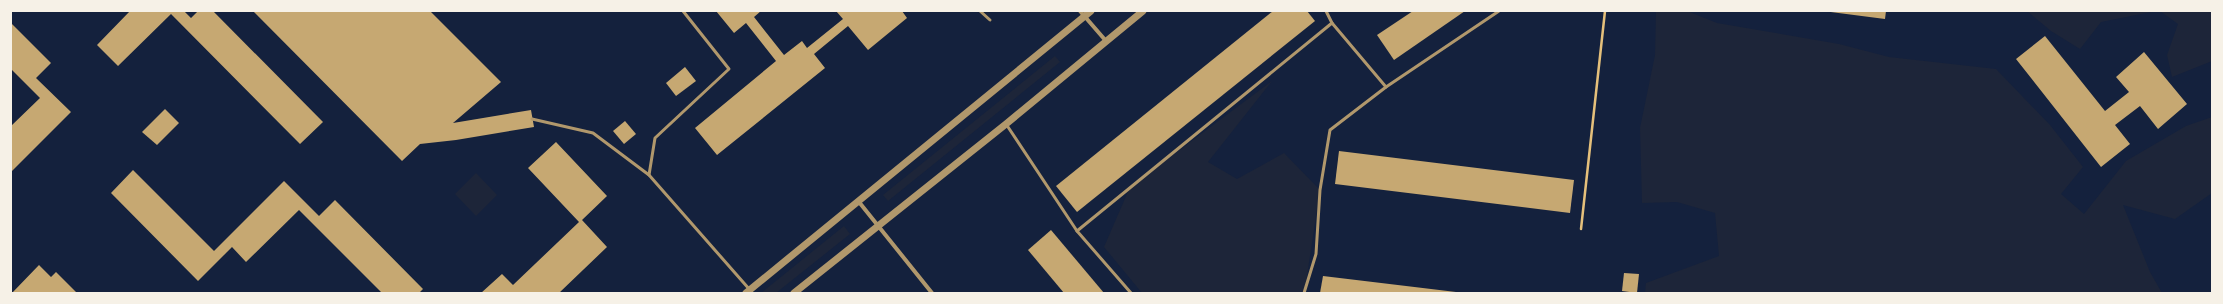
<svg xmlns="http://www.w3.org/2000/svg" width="2223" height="304" font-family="Ubuntu,sans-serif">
	<rect width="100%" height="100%" fill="#14213d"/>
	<g fill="#1d2539">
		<path d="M1656,11H1687L1717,23L1839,44L1889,57L1996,69L2050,125L2083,167L2061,194L2084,214L2126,161L2186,126L2212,117V193L2175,219L2123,205L2150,272L2162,293H1645L1646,283L1719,256L1715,213L1677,202L1642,203L1640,128L1655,55Z"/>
		<path d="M2027,11H2156L2101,22L2080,49L2051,31Z"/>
		<path d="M2160,11H2212V61L2172,77L2167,55L2178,24Z"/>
		<path d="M1055,56L1060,62L888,201L883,195Z"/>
		<path d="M1272,81L1208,162L1237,179L1284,153L1320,190L1305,289L1300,293H1142L1104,247L1130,187Z"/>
		<path d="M476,173L497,195L476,216L455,194Z"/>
		<path d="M844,226L850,234L776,293H761Z"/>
	</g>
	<g fill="#c6a872">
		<path d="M130,11H184L191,18L198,11H213L323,122L300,144L171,14L118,66L97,45Z"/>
		<path d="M253,11H430L501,82L453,123L531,110L534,127L456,140L420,144L402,161Z"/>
		<path d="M716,11H761L754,17L784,55L802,41L807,48L843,19L836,11H902L907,18L868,50L848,26L814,54L825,68L717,155L695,128L776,61L746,23L734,33Z"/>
		<path d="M1273,11H1307L1315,21L1077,212L1056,186Z"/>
		<path d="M1413,11H1465L1394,60L1377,35Z"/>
		<path d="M1823,11H1886L1885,19Z"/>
		<path d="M11,23L51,63L36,78L71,112L11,172V126L40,98L11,69Z"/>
		<path d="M2045,36L2105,111L2129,92L2116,77L2144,52L2187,104L2158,129L2140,106L2115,125L2130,144L2101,167L2016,59Z"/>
		<path d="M685,67L696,81L676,96L666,83Z"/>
		<path d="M165,109L179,123L157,145L142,132Z"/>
		<path d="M625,121L636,134L624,144L613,131Z"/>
		<path d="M556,142L607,196L582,220L607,247L559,293H481L502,274L513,285L579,222L528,168Z"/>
		<path d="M1339,151L1574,180L1570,213L1335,184Z"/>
		<path d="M133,170L214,251L284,181L319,216L335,200L423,289L419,293H382L299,210L246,262L232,247L198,281L111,193Z"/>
		<path d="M1051,230L1104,293H1064L1028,250Z"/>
		<path d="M39,265L51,277L56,272L77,293H12Z"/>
		<path d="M1624,273L1639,274L1637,293L1622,291Z"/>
		<path d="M1323,276L1456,292V293H1320Z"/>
	</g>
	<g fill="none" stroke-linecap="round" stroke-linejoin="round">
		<path stroke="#e5c07b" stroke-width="2.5" d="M1581,229L1605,11"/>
		<g stroke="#b1986c" stroke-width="3">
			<path d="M980,11L990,20"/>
			<path d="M1326,11L1332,23L1386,87L1499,11"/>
			<path d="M532,119L593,133L649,175L750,290"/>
			<path d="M1006,124L1077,231L1131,293"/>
			<path d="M649,175L655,138L729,69L683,11"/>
			<path d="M1077,231L1332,23"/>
			<path d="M1304,293L1316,254L1320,190L1330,130L1386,87"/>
		</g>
		<g stroke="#b1986c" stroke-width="4">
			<path d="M1080,11L1106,41"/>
			<path d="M859,202L932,293"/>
		</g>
		<g stroke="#b1986c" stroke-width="7">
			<path d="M746,293L1091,11"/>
			<path d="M794,293L1006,124L1143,11"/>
		</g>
	</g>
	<rect width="2223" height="304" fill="none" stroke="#f6f1e7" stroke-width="24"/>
</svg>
